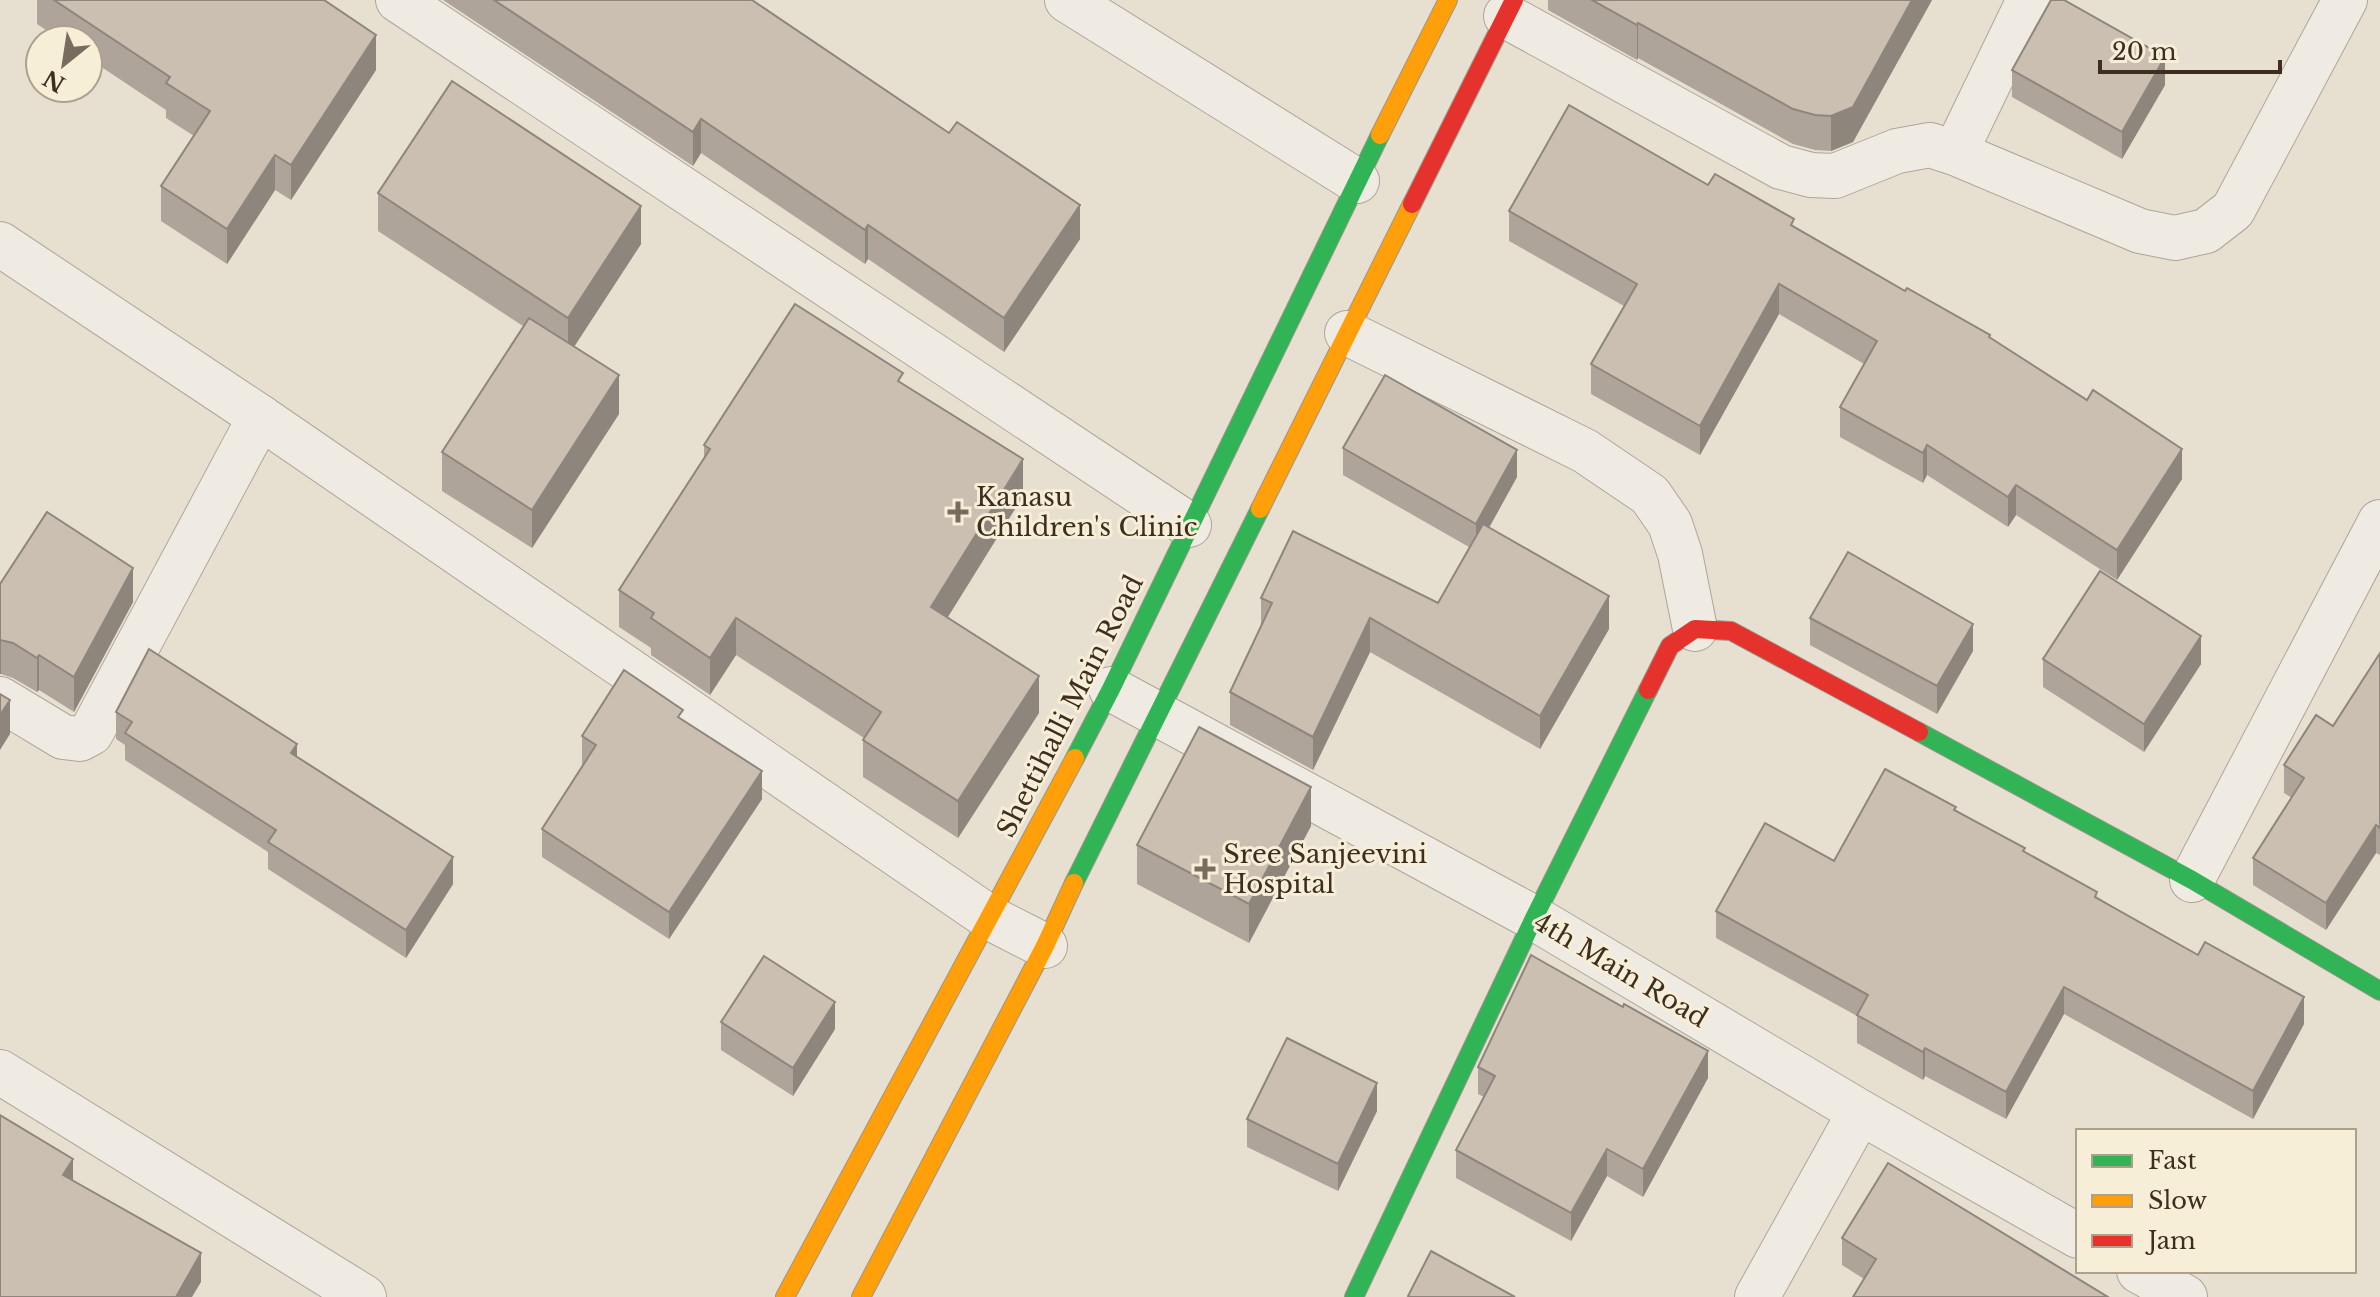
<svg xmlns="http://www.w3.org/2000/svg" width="2380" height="1297" font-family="'Libre Baskerville',serif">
	<rect width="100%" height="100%" fill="#e7e0d1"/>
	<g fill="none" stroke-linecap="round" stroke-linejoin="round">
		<g stroke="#ada599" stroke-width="46">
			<g id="street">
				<path d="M398,0L1189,525"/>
				<path d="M1067,0L1357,181"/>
				<path d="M1506,16L1781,167L1811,175L1835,176L1897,151L1930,145L1955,153L2140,231L2175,238L2206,231L2233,210L2345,0"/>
				<path d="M1955,153L2029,0"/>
				<path d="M0,244L260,417L990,918L1045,946"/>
				<path d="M1347,333L1585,451L1650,495L1670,524L1680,554L1695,629"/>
				<path d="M1111,689L1534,918L1860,1112L2078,1236"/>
				<path d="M0,699L63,737L80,739L91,733L260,417"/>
				<path d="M2192,880L2380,522"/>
				<path d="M0,1072L364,1297"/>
				<path d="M2139,1271L2185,1297"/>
				<path d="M1757,1297L1860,1112"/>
			</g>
		</g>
		<g stroke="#9c958a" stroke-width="20">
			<g id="fast">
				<path d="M1919,732L2192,880L2380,991"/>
				<path d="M1075,758L1111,689L1380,135"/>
				<path d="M1074,883L1260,509"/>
				<path d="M1354,1297L1534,918L1648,690"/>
			</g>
		</g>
		<g stroke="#9c958a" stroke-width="20">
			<g id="slow">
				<path d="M1380,135L1448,0"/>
				<path d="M1260,509L1412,204"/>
				<path d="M785,1297L1075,758"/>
				<path d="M861,1297L1045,946L1074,883"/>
			</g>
		</g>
		<g stroke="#9c958a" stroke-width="20">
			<g id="jam">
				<path d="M1412,204L1514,0"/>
				<path d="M1648,690L1670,646L1695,629L1731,631L1919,732"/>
			</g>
		</g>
		<use href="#street" stroke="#efebe3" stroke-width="44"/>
		<use href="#fast" stroke="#30b455" stroke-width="18"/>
		<use href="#slow" stroke="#ff9f0a" stroke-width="18"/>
		<use href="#jam" stroke="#e5322d" stroke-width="18"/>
	</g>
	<g fill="#afa499">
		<path d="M37,0H324L376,70L291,200L275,190L227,264L161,221V186L194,136L166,118V110L88,58V40H61L37,24Z"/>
		<path d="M443,0H752L1080,239L1004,352L868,259L865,264L701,153L693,166Z"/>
		<path d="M1548,0H1932L1853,142L1831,151L1815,150L1793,144L1638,58L1637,60L1548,10Z"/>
		<path d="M2012,70L2165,85L2122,159L2012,97Z"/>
		<path d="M1708,185L1794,227L1905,291L1990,338L2182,479L2117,580L2016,515L2008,527L1927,475L1923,483L1840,437V407L1864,364L1779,314L1700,455L1591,394V364L1624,306L1509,241V211Z"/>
		<path d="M378,193L641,244L574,347L619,414L532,548L442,491V452L523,326L378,231Z"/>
		<path d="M903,384L1023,496L948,617L1039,713L958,838L863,777V740L864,738L736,655L710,695L651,655V648L619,627V590L704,459V445Z"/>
		<path d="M1343,448L1517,477L1489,528L1609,629L1540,749L1370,652L1313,770L1230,725V692L1261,625V598L1438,603L1469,547L1343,475Z"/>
		<path d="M0,584L133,602L74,712L39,690L37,692L13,678L1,674Z"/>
		<path d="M1810,618L1973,651L1937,714L1810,645Z"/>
		<path d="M2380,653V855L2376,853L2326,930L2253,885V858L2292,798L2284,793V765L2333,726Z"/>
		<path d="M2043,659L2201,664L2144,752L2043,687Z"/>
		<path d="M116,712L297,756L453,884L406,958L268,869V852L125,760V745L116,739Z"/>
		<path d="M683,720L762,799L669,939L542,857V829L583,765L582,764V736Z"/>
		<path d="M1956,810L2304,1024L2253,1119L2064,1014L2006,1119L1925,1076L1923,1080L1857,1043V1016L1716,938V911Z"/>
		<path d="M1311,826L1249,943L1137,884V845Z"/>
		<path d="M721,1022L835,1029L793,1096L721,1050Z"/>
		<path d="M1478,1067L1708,1078L1643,1197L1607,1176L1571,1241L1456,1178V1150L1484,1097L1478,1094Z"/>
		<path d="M1377,1111L1338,1191L1247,1147V1119Z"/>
		<path d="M1842,1238L2108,1297L1864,1279L1842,1265Z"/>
	</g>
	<g fill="#8e867d">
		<path d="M1912,0H1932L1853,142L1831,151V116Z"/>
		<path d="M1638,23V58L1637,60V25Z"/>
		<path d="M376,35V70L291,200V165Z"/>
		<path d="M2165,57V85L2122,159V132Z"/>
		<path d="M701,119V153L693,166V132Z"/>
		<path d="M275,155V190L227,264V229Z"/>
		<path d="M1080,205V239L1004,352V318Z"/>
		<path d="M641,206V244L568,356V318Z"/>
		<path d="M868,225V259L865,264V230Z"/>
		<path d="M1779,284V314L1700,455V426Z"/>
		<path d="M619,375V414L532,548V510Z"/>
		<path d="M1927,445V475L1923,483V453Z"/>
		<path d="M2182,449V479L2117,580V550Z"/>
		<path d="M1517,450V477L1476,551V524Z"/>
		<path d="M1023,459V496L931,644V607Z"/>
		<path d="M2016,485V515L2008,527V497Z"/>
		<path d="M133,568V602L74,712V677Z"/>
		<path d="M1609,596V629L1540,749V716Z"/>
		<path d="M736,618V655L710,695V658Z"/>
		<path d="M1370,618V652L1313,770V737Z"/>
		<path d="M1973,624V651L1937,714V686Z"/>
		<path d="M2201,636V664L2144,752V724Z"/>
		<rect x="0" y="640" width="1" height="34"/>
		<path d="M39,655V690L37,692V658Z"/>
		<path d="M1039,676V713L958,838V801Z"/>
		<path d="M10,700V734L0,750V715Z"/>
		<path d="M297,744V771L291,753Z"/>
		<path d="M762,771V799L669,939V912Z"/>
		<path d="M1311,787V826L1249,943V904Z"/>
		<path d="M2376,825V853L2326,930V903Z"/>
		<path d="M453,857V884L406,958V930Z"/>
		<path d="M2064,987V1014L2006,1119V1092Z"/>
		<path d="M2304,997V1024L2253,1119V1091Z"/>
		<path d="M835,1002V1029L793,1096V1068Z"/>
		<path d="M1925,1048V1076L1923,1080V1052Z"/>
		<path d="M1708,1051V1078L1643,1197V1169Z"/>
		<path d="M1377,1083V1111L1338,1191V1164Z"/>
		<path d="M1607,1149V1176L1571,1241V1213Z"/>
		<path d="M73,1159V1189L63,1175Z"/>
		<path d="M201,1253V1282L192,1297H176Z"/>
	</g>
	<g fill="#cbbfb2" stroke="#8e867d" stroke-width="2">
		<path d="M54,0H324L376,35L291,165L275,155L227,229L161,186L210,111L166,83L170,77Z"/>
		<path d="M494,0H752L949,133L957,122L1080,205L1004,318L868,225L865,230L701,119L693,132Z"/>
		<path d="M1592,0H1912L1853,107L1831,116L1815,115L1793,109L1638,23L1637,25Z"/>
		<path d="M2051,0H2064L2165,57L2122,132L2012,70Z"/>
		<path d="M452,81L641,206L568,318L378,193Z"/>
		<path d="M1569,105L1708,185L1715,174L1794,219L1791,225L1905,291L1907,288L1990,335L1989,337L2087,400L2093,390L2182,449L2117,550L2016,485L2008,497L1927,445L1923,453L1840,407L1877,341L1779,284L1700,426L1591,364L1637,284L1509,211Z"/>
		<path d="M795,304L903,373L898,381L1023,459L931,607L1039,676L958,801L863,740L881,712L736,618L710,658L651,618L654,613L619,590L710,449L704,445Z"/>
		<path d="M529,318L619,375L532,510L442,452Z"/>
		<path d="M1385,375L1517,450L1476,524L1343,448Z"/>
		<path d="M47,512L133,568L74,677L39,655L37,658L13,643L0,640V584Z"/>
		<path d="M1483,524L1609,596L1540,716L1370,618L1313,737L1230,692L1272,603L1261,598L1293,531L1438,603Z"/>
		<path d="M1848,552L1973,624L1937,686L1810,618Z"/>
		<path d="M2100,571L2201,636L2144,724L2043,659Z"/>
		<path d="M149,649L297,744L291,753L453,857L406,930L268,842L276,830L125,733L132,722L116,712Z"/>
		<path d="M2380,653V828L2376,825L2326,903L2253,858L2304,778L2284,765L2316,715L2333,726Z"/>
		<path d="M624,670L683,710L678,717L762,771L669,912L542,829L596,745L582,736Z"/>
		<path d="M0,694L10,700L0,715Z"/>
		<path d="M1199,727L1311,787L1249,904L1137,845Z"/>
		<path d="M1885,769L1956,807L1954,810L2025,848L2023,851L2097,892L2095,897L2198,955L2205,942L2304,997L2253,1091L2064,987L2006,1092L1925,1048L1923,1052L1857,1015L1868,995L1716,911L1765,823L1834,861Z"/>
		<path d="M1531,955L1623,1007L1624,1004L1708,1051L1643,1169L1607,1149L1571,1213L1456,1150L1495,1076L1478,1067Z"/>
		<path d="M764,956L835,1002L793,1068L721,1022Z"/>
		<path d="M1287,1038L1377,1083L1338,1164L1247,1119Z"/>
		<path d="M0,1115L73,1159L63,1175L201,1253L176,1297H0Z"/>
		<path d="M1888,1163L2108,1297H1853L1876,1259L1842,1238Z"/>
		<path d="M1431,1251L1515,1297H1410L1408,1296Z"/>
	</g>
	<g fill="#786c5e" stroke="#f7eed8" stroke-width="3">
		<path d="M954 500h8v8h8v8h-8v8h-8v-8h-8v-8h8z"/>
		<path d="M1201 857h8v8h8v8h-8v8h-8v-8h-8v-8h8z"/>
	</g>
	<g text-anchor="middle" stroke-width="6" stroke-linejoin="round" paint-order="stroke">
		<g font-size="26" fill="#3d2e20" stroke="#f7eed8" text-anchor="start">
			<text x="976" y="506">Kanasu<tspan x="976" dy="30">Children's Clinic</tspan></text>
			<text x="1223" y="863">Sree Sanjeevini<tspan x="1223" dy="30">Hospital</tspan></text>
		</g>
		<g font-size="26" fill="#3d2e20" stroke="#f7eed8">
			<text transform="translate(1070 706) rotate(-63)" y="9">Shettihalli Main Road</text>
			<text transform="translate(1621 970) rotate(31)" y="9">4th Main Road</text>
		</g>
	</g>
	<rect x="2076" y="1129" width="280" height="144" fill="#f7eed8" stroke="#ada18e" stroke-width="2"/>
	<rect x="2092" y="1155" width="40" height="12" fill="#30b455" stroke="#ada18e" stroke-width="2"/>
	<text x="2148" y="1169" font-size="24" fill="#3d2e20">Fast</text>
	<rect x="2092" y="1195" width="40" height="12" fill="#ff9f0a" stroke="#ada18e" stroke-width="2"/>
	<text x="2148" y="1209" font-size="24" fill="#3d2e20">Slow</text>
	<rect x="2092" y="1235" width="40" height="12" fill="#e5322d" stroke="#ada18e" stroke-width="2"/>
	<text x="2148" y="1249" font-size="24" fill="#3d2e20">Jam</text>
	<g transform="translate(64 64) rotate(210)"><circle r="38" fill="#f7eed8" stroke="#ada18e" stroke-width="2"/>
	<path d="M0-6L14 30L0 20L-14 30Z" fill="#786c5e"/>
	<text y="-12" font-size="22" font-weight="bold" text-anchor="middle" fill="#3d2e20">N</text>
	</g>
	<path d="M2100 60v12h180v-12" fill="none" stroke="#3d2e20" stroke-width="4"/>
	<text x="2112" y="60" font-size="24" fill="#3d2e20" stroke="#f7eed8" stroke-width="6" paint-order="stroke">20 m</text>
</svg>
